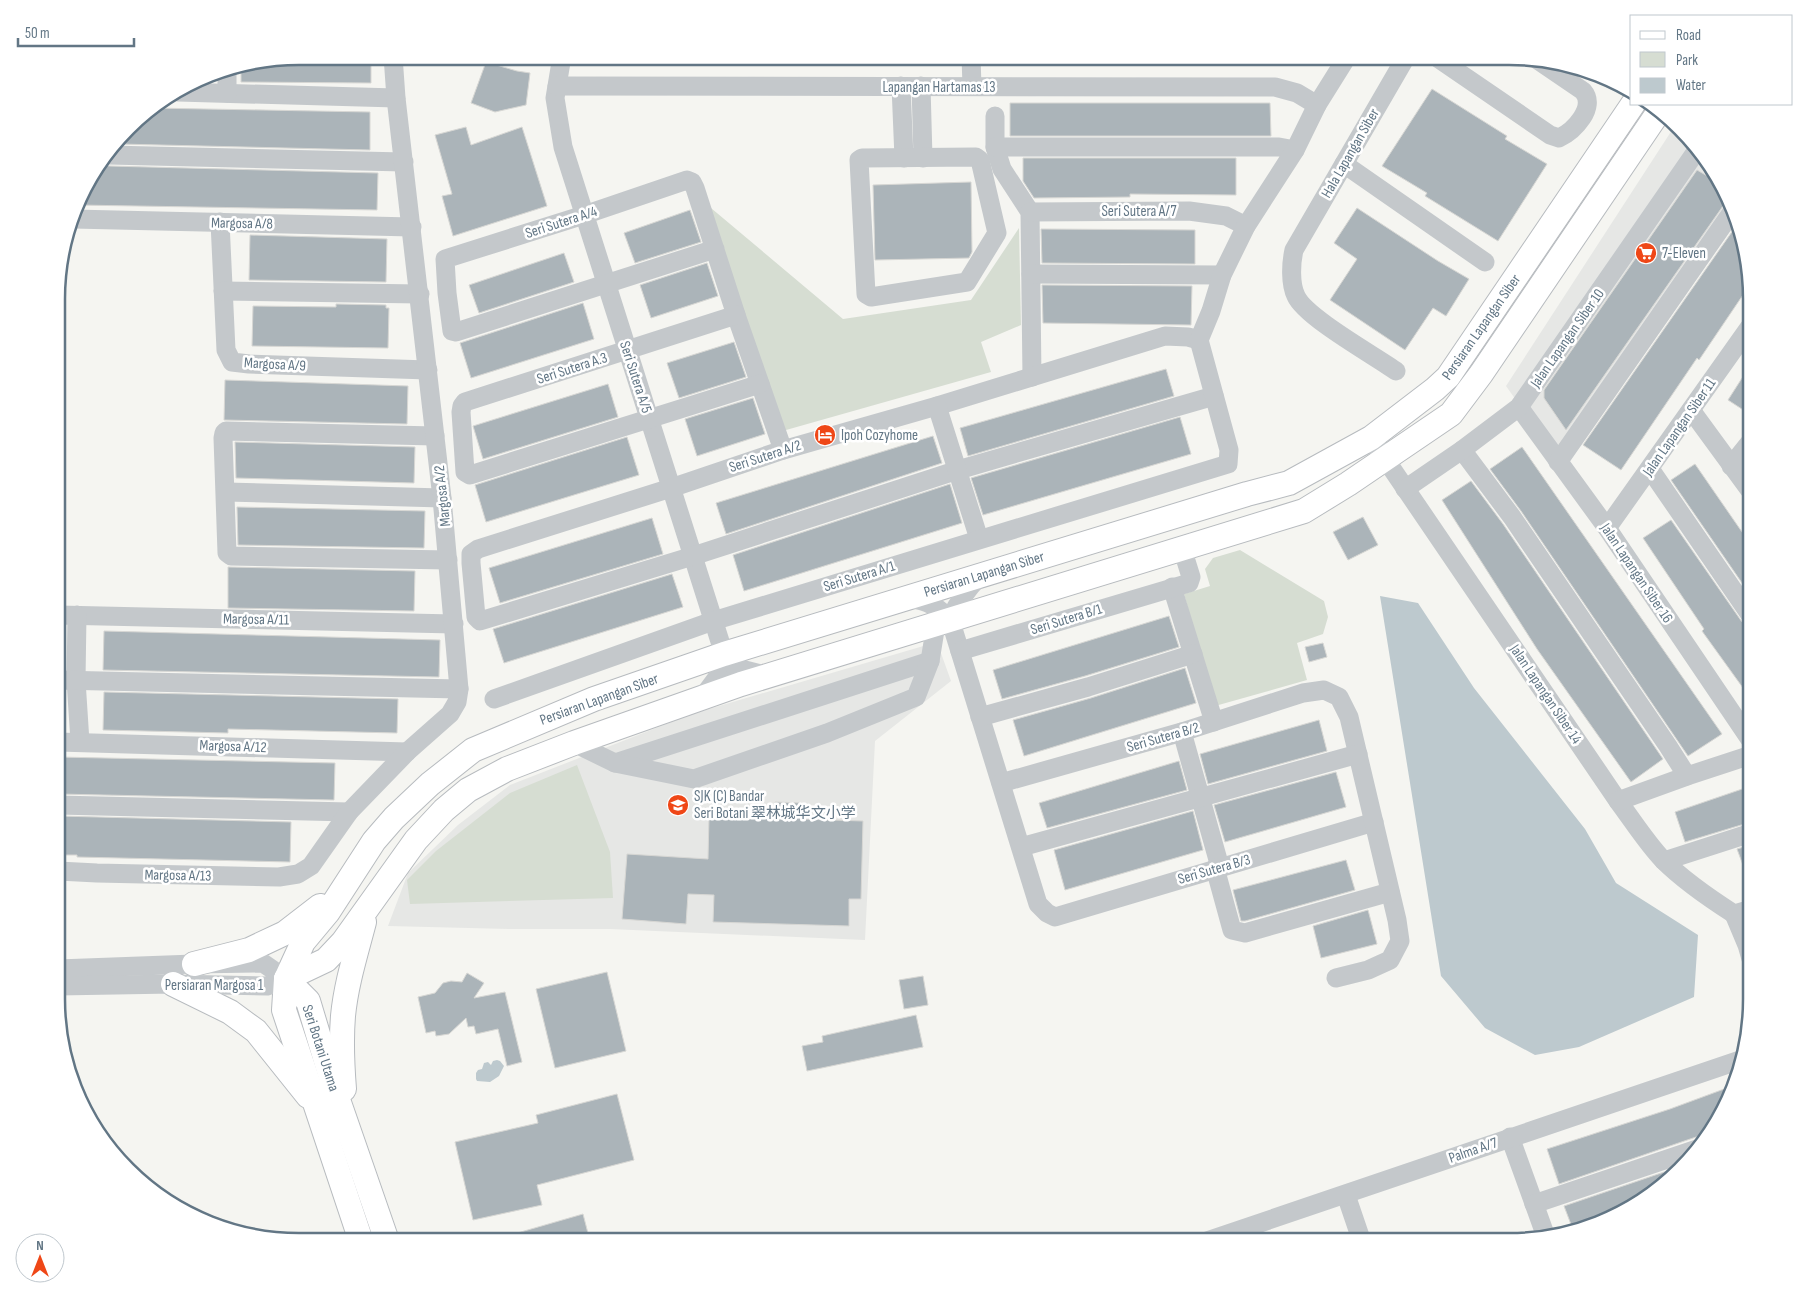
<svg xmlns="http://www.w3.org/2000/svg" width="1808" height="1298" font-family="'Sofia Sans Condensed','Noto Sans SC',sans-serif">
	<rect width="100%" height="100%" fill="#f5f5f1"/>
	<g fill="#e6e7e5">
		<path d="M1674,127L1727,191L1732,211L1560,462L1506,386Z"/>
		<path d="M937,642L951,681L875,741L865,940L610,929H509L388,926L408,873L458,825L510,785L692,714Z"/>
	</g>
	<g fill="#d6ddd2">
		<path d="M705,203L843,319L971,300L1019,228L1021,325L981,342L991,372L779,432Z"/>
		<path d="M1240,550L1324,601L1328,617L1323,634L1297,643L1307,680L1215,706L1184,594L1210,586L1205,569L1213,558Z"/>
		<path d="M577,765L610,852L613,898L410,904L407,880L436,851L510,793Z"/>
	</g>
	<g fill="#bdc9ce">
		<path d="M1380,596L1418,603L1474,688L1585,829L1616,883L1698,935L1694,997L1579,1047L1535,1055L1485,1028L1441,976Z"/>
		<path d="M497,1060L500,1061L504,1066L499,1076L490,1082L477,1081L476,1079V1073L478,1070L482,1069L484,1063L488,1062L491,1065L493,1061Z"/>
	</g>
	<g fill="#abb4b9" stroke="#d7d7d4">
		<path d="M299,56H371V83L241,82V68Z"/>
		<path d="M486,62L517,71L530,73L526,105L495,112L471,103Z"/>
		<path d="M1432,89L1507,136L1505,139L1547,164L1498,241L1425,196L1427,193L1382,166Z"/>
		<path d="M1010,103H1270L1271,136H1010Z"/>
		<path d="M152,108L370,112V150L119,144L139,117Z"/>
		<path d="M466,127L471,145L522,127L547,206L453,236L442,196L452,194L435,135Z"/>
		<path d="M1023,158H1236V195L1130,194V197L1034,198L1023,181Z"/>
		<path d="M102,164L109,166L378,173L377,210L77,205L81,191Z"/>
		<path d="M1697,170L1721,184L1727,191L1729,201L1723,206L1566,430L1544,398V390Z"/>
		<path d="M971,182L972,252L969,258L875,260L873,185Z"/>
		<path d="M1357,208L1438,261L1469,279L1446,316L1433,308L1405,350L1330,300L1357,259L1334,243Z"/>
		<path d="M690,210L701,242L635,263L624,233Z"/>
		<path d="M1736,226L1751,283L1699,360L1697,358L1621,470L1583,445Z"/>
		<path d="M1041,229L1195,230V264L1042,263Z"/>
		<path d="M250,235L387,239L386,282L249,280Z"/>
		<path d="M564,253L574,282L479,313L469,285Z"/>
		<path d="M707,263L718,296L651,318L640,285Z"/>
		<path d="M1042,285L1192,286L1191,325L1043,323Z"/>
		<path d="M583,303L594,339L471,378L460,343Z"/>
		<path d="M336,304L386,305V308H389L388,348L252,346L253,306L336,307Z"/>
		<path d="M734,342L746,377L679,398L667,363Z"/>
		<path d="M1751,364V415L1728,400Z"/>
		<path d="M1166,369L1174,396L968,456L960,428Z"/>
		<path d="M225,380L408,386L407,424L224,420Z"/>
		<path d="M608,384L618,417L483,459L473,426Z"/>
		<path d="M753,398L765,434L697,456L685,419Z"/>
		<path d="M1180,417L1191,454L983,515L971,478Z"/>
		<path d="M933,436L942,463L726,534L716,503Z"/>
		<path d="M627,437L639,475L486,522L475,485Z"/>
		<path d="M235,442L415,447L414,483L236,478Z"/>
		<path d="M1522,447L1722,734L1688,756L1521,511L1490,469Z"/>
		<path d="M1695,464L1751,545V596L1671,480Z"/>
		<path d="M1471,481L1503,524L1663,759L1631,782L1537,649L1442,500Z"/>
		<path d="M950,484L962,523L744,591L733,555Z"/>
		<path d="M237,507L425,511L424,548L238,545Z"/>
		<path d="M1363,517L1378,545L1348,560L1333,532Z"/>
		<path d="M652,518L663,554L500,603L489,568Z"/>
		<path d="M1671,520L1742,622L1746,626L1751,627V699L1702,631L1704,629L1643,538Z"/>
		<path d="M228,567L415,571L414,611L228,608Z"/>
		<path d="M672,574L683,607L504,663L493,629Z"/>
		<path d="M1169,616L1179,647L1085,676L1002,699L993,670Z"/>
		<path d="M104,631L440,640L439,677L103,670Z"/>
		<path d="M1323,643L1327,657L1309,662L1305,647Z"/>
		<path d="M1185,668L1196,703L1024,756L1013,720L1091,698Z"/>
		<path d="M104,692L398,699L397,733L228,729V733L103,730Z"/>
		<path d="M1319,720L1327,751L1208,784L1200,754Z"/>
		<path d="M58,757L335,763L334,800L58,794Z"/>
		<path d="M1179,761L1187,790L1047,828L1039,803Z"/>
		<path d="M1336,772L1346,807L1225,842L1214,805Z"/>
		<path d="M1751,786V822L1685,842L1675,812Z"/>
		<path d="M775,802L802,803L801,819L863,821L861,899H849V926L713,922L714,895L688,894L686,924L622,919L627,854L708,859L709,817L775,819Z"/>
		<path d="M1193,811L1203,850L1065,890L1054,850Z"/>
		<path d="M58,816L291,822L290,862L77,857V855H58Z"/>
		<path d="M1751,845V884H1750L1737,849Z"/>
		<path d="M1346,860L1355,890L1245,921H1241L1233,890Z"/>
		<path d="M1368,910L1377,944L1321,958L1313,926Z"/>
		<path d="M607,972L626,1051L555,1068L536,989Z"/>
		<path d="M467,973L484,983L474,998L505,992L522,1062L507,1066L498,1029L476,1034L474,1026L468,1027L466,1018L449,1034L436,1036L435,1031L426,1033L418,997L435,993L443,983L451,981L462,982Z"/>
		<path d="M923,976L928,1005L904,1009L899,980Z"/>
		<path d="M916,1015L923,1047L807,1071L802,1046L823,1042L822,1036Z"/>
		<path d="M1735,1085L1706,1139L1696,1137L1559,1184L1547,1149L1670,1109Z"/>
		<path d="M617,1094L634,1160L537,1185L542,1205L473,1220L455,1142L538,1123L536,1115Z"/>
		<path d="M1676,1168L1617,1217L1572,1227L1564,1206Z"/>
		<path d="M583,1214L590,1241H500V1238Z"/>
	</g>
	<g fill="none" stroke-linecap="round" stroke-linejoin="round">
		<g stroke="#b7bbbf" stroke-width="26">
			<g id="major">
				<path d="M194,964L249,950L285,933L320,906"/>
				<path d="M286,979L326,960L343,942L416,840L444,810L468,790L507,769L574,743L741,684L1304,511L1348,484L1451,414L1481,374L1660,110"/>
				<path d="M286,979L308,1001L336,1094L387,1241"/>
				<path d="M173,984L230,1012L256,1031L308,1096"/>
				<path d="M344,1089C342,1064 341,1040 343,1016C346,984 356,953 364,922"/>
				<path d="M361,1241L284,1010L286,979L303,942L328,912L374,841L394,818L430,784L473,750L594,699L724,654L1247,494L1289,483L1371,438L1435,389L1448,377L1633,104"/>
			</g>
		</g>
		<g stroke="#c4c8cb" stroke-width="19">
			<path d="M562,56L555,98L563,147L724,654L722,671L702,698"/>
			<path d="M971,57L972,86"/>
			<path d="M1436,57L1550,135L1559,138C1574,131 1597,107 1583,91L1536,59"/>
			<path d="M557,86L1275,87L1297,93L1317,105"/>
			<path d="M901,86L904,158"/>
			<path d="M921,86L923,158"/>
			<path d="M178,92L396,98"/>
			<path d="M227,93V70"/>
			<path d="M995,116V147L1002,169L1030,212L1032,377"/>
			<path d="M995,147H1279L1295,150"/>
			<path d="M109,155L404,162"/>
			<path d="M976,157L980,160L997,233L967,282L871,297L866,294L859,160L862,158Z"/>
			<path d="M1344,164L1485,262"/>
			<path d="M1030,212L1189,211L1226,216L1246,226"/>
			<path d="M73,219L412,227"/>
			<path d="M220,222L226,350L232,362L249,364L428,370"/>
			<path d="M715,249L456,332L452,331L447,293L445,259L584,215L687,180L692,182L695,188L736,315L783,450"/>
			<path d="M1031,274L1222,275"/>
			<path d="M223,291L420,294"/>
			<path d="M736,315L465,402L462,406L461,412L465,472L470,475L760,384"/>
			<path d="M1199,340L1188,337L1165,336L937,406L783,450L671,488L478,549L471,554V563L476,617L480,621L693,556L958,470L1214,396"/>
			<path d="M1396,371C1375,356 1305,317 1296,296C1290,284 1291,263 1294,250L1406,57"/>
			<path d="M937,406L979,539"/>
			<path d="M1519,407L1607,528L1751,741"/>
			<path d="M1691,410L1751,492"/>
			<path d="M435,436L226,431L224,433L223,438L227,553L231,556L448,560"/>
			<path d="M1371,438L1618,801C1633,821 1646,842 1663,860C1684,881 1709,898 1734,914L1751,909"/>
			<path d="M1462,450L1512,517L1668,746L1687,776"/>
			<path d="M1558,462L1732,212"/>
			<path d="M1731,466L1751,441"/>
			<path d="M1650,469L1751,616"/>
			<path d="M1405,489L1462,450L1519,407L1695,153"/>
			<path d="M226,492L442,498"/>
			<path d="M1607,528L1751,325"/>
			<path d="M1172,587L1214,722"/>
			<path d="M909,598C929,602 935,605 950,619L1038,904L1047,913L1055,917L1374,822"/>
			<path d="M58,615L454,624"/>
			<path d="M77,615L76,680L80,742"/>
			<path d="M950,619C958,602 967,589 980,576"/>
			<path d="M960,651L1189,583L1191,577L1182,548"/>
			<path d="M724,654L737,668L769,676"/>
			<path d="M58,680L459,689"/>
			<path d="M494,699L713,621L1228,464L1229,450L1199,340L1211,311L1222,275L1246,226L1295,150L1317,105L1347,57"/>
			<path d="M980,717L1088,687L1193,654"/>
			<path d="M1182,732L1220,867"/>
			<path d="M58,742L407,752"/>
			<path d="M574,743L615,763L930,661"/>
			<path d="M615,763L694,779L827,733L916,697L930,661L936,624"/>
			<path d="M1001,783L1182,732L1303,693L1324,690L1339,697L1349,717L1397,920L1400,941L1390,960L1368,970L1336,978"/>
			<path d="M1618,801L1687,776L1751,755"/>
			<path d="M58,805L349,812"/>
			<path d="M1021,847L1358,754"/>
			<path d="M1664,861L1751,833"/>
			<path d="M1215,868L1232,930L1245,933L1390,892"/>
			<path d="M58,871L97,873L279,877L298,874L311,866L349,812L407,752L450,714L457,702L459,689L442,498L396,98L393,56"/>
			<path d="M1734,914L1747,945L1751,959"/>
			<path d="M58,969L194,964L263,963L286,979"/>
			<path d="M58,986L173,984L267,986L286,979"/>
			<path d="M1510,1137L1545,1234"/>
			<path d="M1346,1195L1362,1242"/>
			<path d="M1534,1204L1700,1148"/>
			<path d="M1204,1242C1384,1182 1563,1119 1743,1059"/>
		</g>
		<use href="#major" stroke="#fff" stroke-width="24"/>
	</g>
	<defs>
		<g id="supermarket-disc" transform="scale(1.125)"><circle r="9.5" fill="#ef4717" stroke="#fff"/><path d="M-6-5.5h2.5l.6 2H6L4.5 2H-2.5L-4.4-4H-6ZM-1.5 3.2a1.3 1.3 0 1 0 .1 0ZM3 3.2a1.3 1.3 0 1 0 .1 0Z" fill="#fff"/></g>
		<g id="hotel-disc" transform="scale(1.125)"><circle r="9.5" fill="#ef4717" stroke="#fff"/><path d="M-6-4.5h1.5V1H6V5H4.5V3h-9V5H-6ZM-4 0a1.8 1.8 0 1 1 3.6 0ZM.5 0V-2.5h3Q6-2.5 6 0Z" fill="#fff"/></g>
		<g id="school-disc" transform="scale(1.125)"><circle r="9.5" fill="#ef4717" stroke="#fff"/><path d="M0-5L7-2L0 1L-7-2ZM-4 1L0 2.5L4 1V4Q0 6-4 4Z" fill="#fff"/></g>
	</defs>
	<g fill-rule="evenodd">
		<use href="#supermarket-disc" x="1646" y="253"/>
		<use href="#hotel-disc" x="825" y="435"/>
		<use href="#school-disc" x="678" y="805"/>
	</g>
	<g text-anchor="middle" stroke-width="5" stroke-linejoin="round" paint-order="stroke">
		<g font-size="15" fill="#627685" stroke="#fff">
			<text x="939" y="92">Lapangan Hartamas 13</text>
			<text transform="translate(1350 153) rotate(-60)" y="5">Hala Lapangan Siber</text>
			<text x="1139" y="216">Seri Sutera A/7</text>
			<text transform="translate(561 222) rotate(-18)" y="5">Seri Sutera A/4</text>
			<text transform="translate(242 223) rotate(1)" y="5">Margosa A/8</text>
			<text transform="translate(1481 327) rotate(-55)" y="5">Persiaran Lapangan Siber</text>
			<text transform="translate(1567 338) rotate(-55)" y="5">Jalan Lapangan Siber 10</text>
			<text transform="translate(275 364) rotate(3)" y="5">Margosa A/9</text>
			<text transform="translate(572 368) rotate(-18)" y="5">Seri Sutera A.3</text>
			<text transform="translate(636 377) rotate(72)" y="5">Seri Sutera A/5</text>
			<text transform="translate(1679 427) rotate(-55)" y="5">Jalan Lapangan Siber 11</text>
			<text transform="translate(765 456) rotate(-18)" y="5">Seri Sutera A/2</text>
			<text transform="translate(442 496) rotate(-96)" y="5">Margosa A/2</text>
			<text transform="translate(1637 573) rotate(56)" y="5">Jalan Lapangan Siber 16</text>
			<text transform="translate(984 574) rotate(-17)" y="5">Persiaran Lapangan Siber</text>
			<text transform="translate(859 576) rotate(-17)" y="5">Seri Sutera A/1</text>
			<text transform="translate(256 619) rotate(1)" y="5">Margosa A/11</text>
			<text transform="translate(1066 619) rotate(-17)" y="5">Seri Sutera B/1</text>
			<text transform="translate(1546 694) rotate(56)" y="5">Jalan Lapangan Siber 14</text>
			<text transform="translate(599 699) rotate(-20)" y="5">Persiaran Lapangan Siber</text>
			<text transform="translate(1163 737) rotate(-16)" y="5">Seri Sutera B/2</text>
			<text transform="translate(233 746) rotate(2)" y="5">Margosa A/12</text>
			<text transform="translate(1214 869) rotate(-16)" y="5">Seri Sutera B/3</text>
			<text transform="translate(178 875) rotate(1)" y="5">Margosa A/13</text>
			<text x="214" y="990">Persiaran Margosa 1</text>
			<text transform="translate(321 1048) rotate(72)" y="5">Seri Botani Utama</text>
			<text transform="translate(1473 1150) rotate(-19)" y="5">Palma A/7</text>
		</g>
		<g font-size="15" fill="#627685" stroke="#fff" text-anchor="start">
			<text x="1662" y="258">7-Eleven</text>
			<text x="841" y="440">Ipoh Cozyhome</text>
			<text x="694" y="801">SJK (C) Bandar<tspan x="694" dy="17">Seri Botani 翠林城华文小学</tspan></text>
		</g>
	</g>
	<path d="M0 0H1808V1298H0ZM299 65H1509A234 234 0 0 1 1743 299V999A234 234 0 0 1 1509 1233H299A234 234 0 0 1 65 999V299A234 234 0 0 1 299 65Z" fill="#fff" fill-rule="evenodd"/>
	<path fill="none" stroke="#627685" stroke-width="2.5" d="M299 65H1509A234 234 0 0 1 1743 299V999A234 234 0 0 1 1509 1233H299A234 234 0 0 1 65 999V299A234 234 0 0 1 299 65Z"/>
	<rect x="1630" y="15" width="162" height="90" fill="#ffffff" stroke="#c0c8ce"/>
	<rect x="1640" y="31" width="25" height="8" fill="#ffffff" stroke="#c0c8ce"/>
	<text x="1676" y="40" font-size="15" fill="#627685">Road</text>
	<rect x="1640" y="52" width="25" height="15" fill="#d6ddd2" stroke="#c0c8ce"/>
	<text x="1676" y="65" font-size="15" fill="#627685">Park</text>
	<rect x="1640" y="78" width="25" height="15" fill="#bdc9ce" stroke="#c0c8ce"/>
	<text x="1676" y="90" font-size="15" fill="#627685">Water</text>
	<g transform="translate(40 1258)"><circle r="24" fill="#ffffff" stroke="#c0c8ce"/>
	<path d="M0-4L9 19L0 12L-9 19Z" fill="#ef4717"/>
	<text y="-8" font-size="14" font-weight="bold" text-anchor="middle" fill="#627685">N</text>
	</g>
	<path d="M18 38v8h116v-8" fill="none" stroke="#627685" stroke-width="2.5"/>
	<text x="25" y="38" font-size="15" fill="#627685" stroke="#ffffff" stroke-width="4" paint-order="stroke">50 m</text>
</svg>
